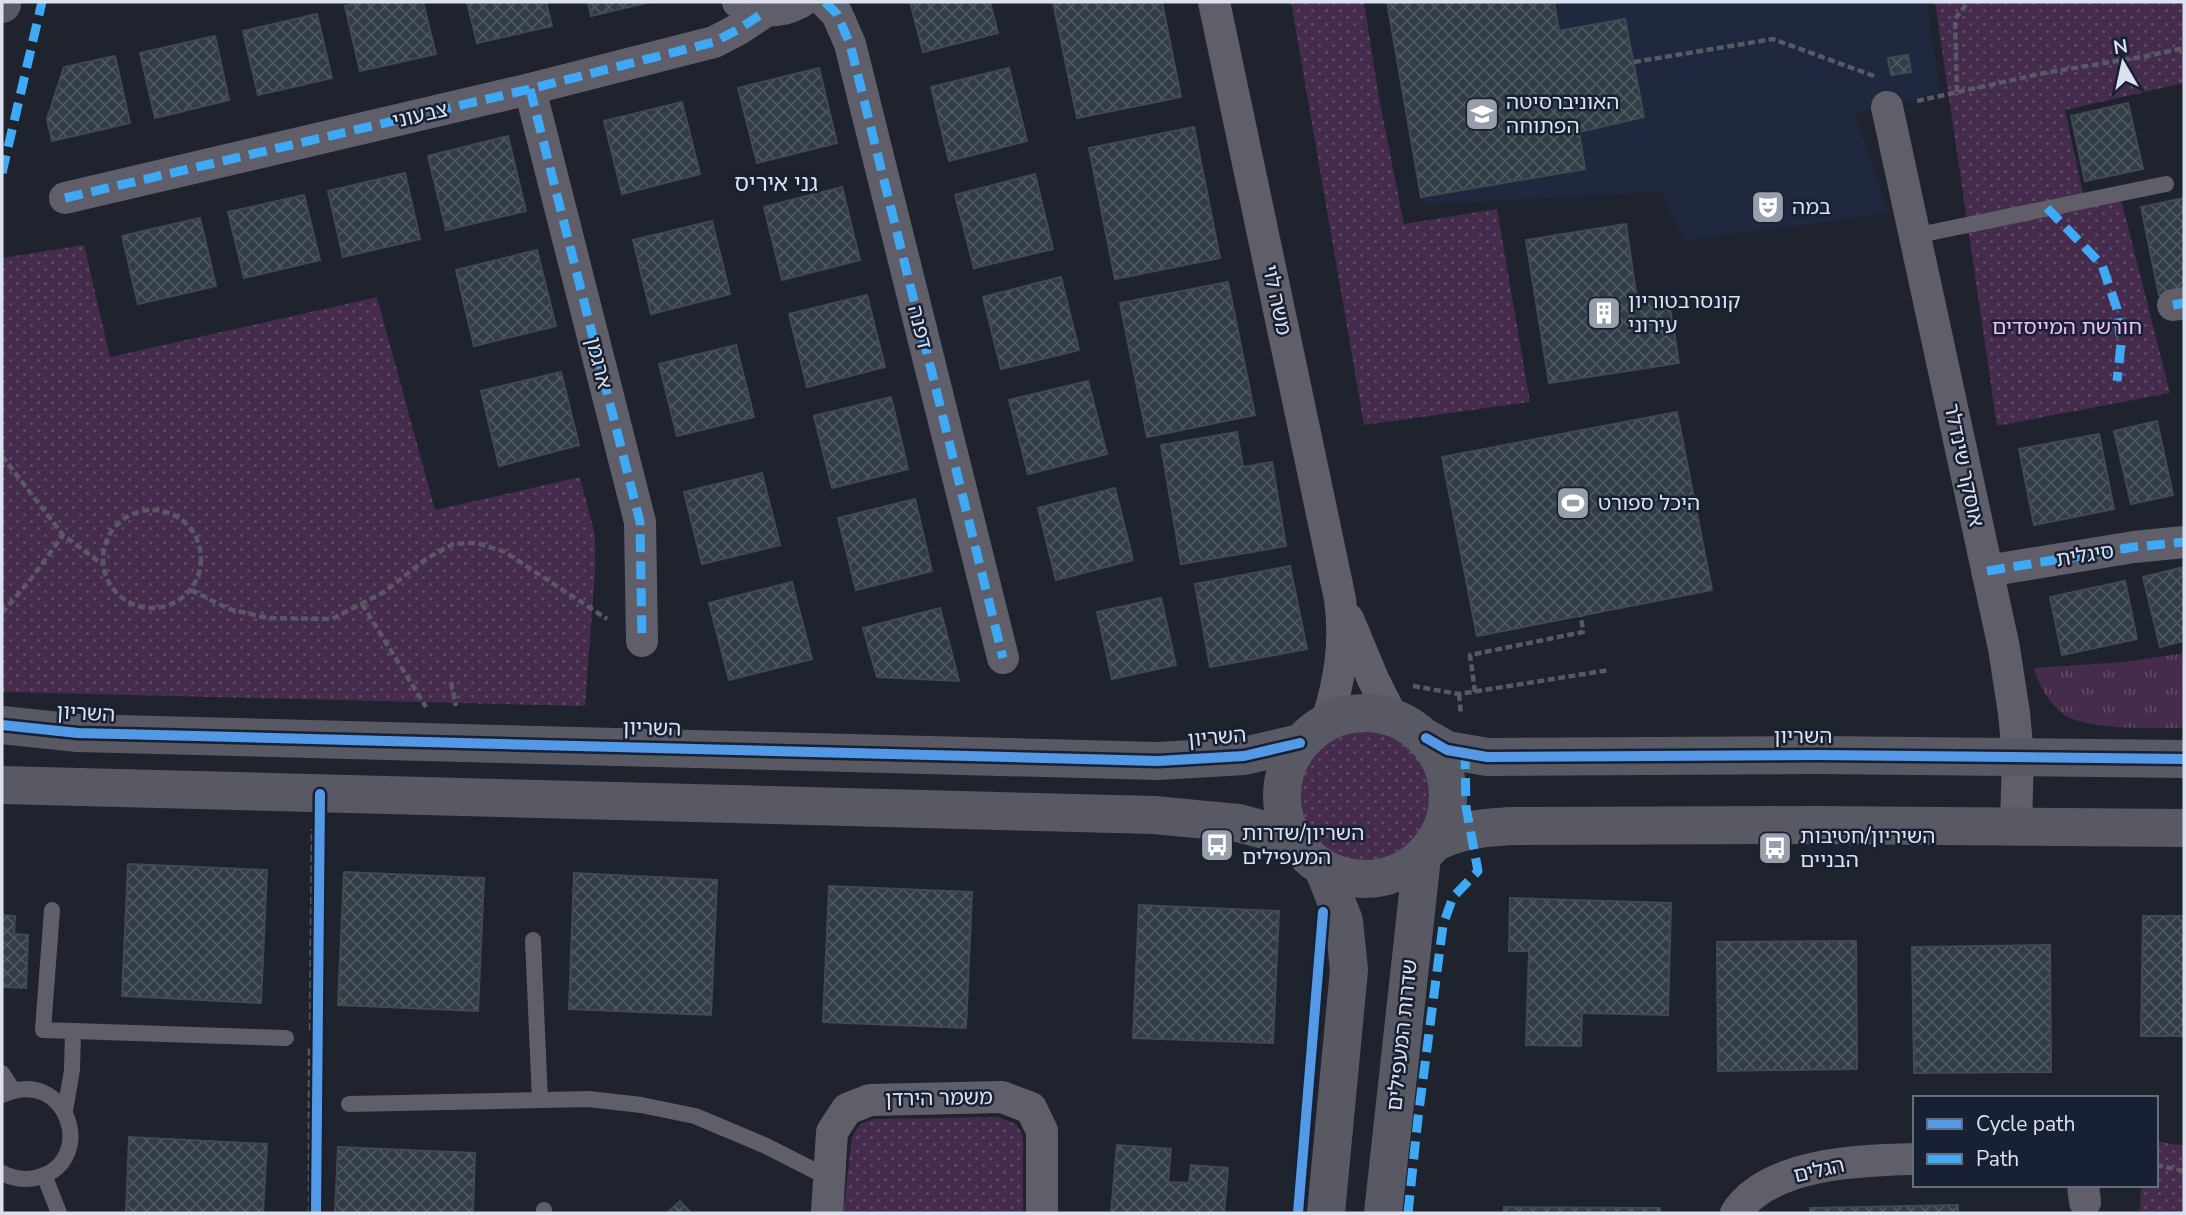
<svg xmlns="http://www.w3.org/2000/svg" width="2186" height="1215" font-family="'Nunito Sans','Noto Sans Hebrew',sans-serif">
	<defs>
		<pattern id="grass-tufts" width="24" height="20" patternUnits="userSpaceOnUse" patternTransform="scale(1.75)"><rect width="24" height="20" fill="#452b4c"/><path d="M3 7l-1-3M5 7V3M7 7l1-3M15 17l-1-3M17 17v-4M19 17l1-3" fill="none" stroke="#5f4966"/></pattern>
		<pattern id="park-dots" width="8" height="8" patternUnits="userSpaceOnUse" patternTransform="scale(1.75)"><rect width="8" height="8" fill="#452b4c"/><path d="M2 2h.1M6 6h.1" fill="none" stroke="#5f4966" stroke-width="1.8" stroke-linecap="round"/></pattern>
		<pattern id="building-cross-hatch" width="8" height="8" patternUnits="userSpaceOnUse" patternTransform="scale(1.75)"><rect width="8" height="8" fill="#323c45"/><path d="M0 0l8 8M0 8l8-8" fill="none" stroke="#4f5860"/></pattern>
	</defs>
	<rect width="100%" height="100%" fill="#1e232d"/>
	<path fill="#1f283f" d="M1386,2H1927L1940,92L1887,107L1854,113L1889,213L1684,241L1661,192L1423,205Z"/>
	<path fill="url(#grass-tufts)" d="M2184,653V728C2154,728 2088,731 2063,714C2049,704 2038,684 2034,668L2124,662Z"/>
	<g fill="url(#park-dots)">
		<path d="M1291,2H1364L1379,98L1404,224L1497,209L1530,402L1364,425Z"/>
		<path d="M1935,2H2184V83L2065,110L2085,204L2120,195L2170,393L1997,426Z"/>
		<path d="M84,245L110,357L377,297L435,510L580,477L595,535V572L585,706L2,692V258Z"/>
		<circle cx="1365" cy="796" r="67"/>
		<path d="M998,1117L1016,1124L1023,1135V1213H843L852,1137L860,1124L873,1119Z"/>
		<path d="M2156,1141L2184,1146V1213H2140L2141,1185H2156Z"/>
	</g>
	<g fill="url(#building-cross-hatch)" stroke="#424951" stroke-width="2">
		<path d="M363,2H423L436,54L360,71L345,6Z"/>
		<path d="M467,2H546L552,26L477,43Z"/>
		<path d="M588,2H650L591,16Z"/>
		<path d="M910,2H990L998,33L923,52Z"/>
		<path d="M1053,2H1162L1181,97L1077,118Z"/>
		<path d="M1387,2H1554L1559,31L1625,19L1644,117L1579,132L1585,169L1421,197Z"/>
		<path d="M317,14L332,78L258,95L243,31Z"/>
		<path d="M215,36L229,100L155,118L140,53Z"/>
		<path d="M1908,55L1911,72L1891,75L1888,58Z"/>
		<path d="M115,56L130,123L52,141L47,119L64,67Z"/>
		<path d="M819,68L837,143L757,163L738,88Z"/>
		<path d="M1009,68L1027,141L949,161L931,87Z"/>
		<path d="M682,102L700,174L622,194L604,121Z"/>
		<path d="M2128,103L2143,169L2085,181L2071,116Z"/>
		<path d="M1194,127L1220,258L1115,279L1089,148Z"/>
		<path d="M508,136L526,211L446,230L428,156Z"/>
		<path d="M405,173L420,239L343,257L328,191Z"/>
		<path d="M1035,174L1053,249L974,268L955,195Z"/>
		<path d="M842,187L860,260L782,280L764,207Z"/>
		<path d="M304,195L320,260L244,278L228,212Z"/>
		<path d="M2184,198V289L2159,295L2141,207Z"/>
		<path d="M200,218L216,286L138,304L122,236Z"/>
		<path d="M712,221L730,294L651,314L633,240Z"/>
		<path d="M1626,224L1637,300L1668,295L1679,363L1549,383L1526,240Z"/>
		<path d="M537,250L556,326L474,346L456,270Z"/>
		<path d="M1061,277L1079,350L1001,369L983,297Z"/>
		<path d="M1228,282L1255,415L1147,437L1120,303Z"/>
		<path d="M867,295L885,367L807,387L789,314Z"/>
		<path d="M736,345L754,417L677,436L659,364Z"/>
		<path d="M561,372L579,445L499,466L481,391Z"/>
		<path d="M1088,381L1107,454L1028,474L1009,400Z"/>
		<path d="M891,397L908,469L832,488L814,416Z"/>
		<path d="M1677,412L1712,590L1477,636L1442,457Z"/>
		<path d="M2157,421L2173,495L2131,504L2114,431Z"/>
		<path d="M1237,432L1243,467L1272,462L1286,546L1181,564L1161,445Z"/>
		<path d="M2099,434L2114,509L2034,525L2019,449Z"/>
		<path d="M762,473L780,545L702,564L684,492Z"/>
		<path d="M1115,488L1133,560L1056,580L1038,508Z"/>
		<path d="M915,499L932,571L856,590L838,518Z"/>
		<path d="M1290,566L1307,649L1210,667L1195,584Z"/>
		<path d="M2184,567V641L2160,647L2143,577Z"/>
		<path d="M2125,581L2137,639L2062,655L2050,597Z"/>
		<path d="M792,582L812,659L729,680L709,603Z"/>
		<path d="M1161,598L1176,665L1112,679L1097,612Z"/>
		<path d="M940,608L959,681L877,677L863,628Z"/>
		<path d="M128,864L267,870L261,1003L122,996Z"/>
		<path d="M344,872L484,878L478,1011L338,1005Z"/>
		<path d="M574,873L717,880L711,1015L569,1009Z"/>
		<path d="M829,886L972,892L966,1028L823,1022Z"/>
		<path d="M1510,898L1671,903L1668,1015L1582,1013L1581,1046L1526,1045L1529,951H1509Z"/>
		<path d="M1139,905L1279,911L1273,1043L1133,1038Z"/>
		<path d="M2,915L15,916L14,934L28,935L26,988L2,987Z"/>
		<path d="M2143,916H2184V1036H2141Z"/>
		<path d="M1856,941L1857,1069L1718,1071L1717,942Z"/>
		<path d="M2050,945L2051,1072L1914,1073L1912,947Z"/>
		<path d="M129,1137L267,1144L263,1213H126Z"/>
		<path d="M1117,1145L1171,1149L1168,1182L1189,1183L1191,1165L1228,1168L1224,1213H1111Z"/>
		<path d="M338,1147L475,1153L473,1213H335Z"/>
		<path d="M680,1201L691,1213H667Z"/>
		<path d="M1958,1205V1213H1810V1208Z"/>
		<path d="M1504,1207L1660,1208V1213H1504Z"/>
	</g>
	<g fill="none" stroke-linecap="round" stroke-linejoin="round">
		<g stroke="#585963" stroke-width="4.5" stroke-dasharray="7 3.5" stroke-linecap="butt">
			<path d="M1634,62L1773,39L1874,76"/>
			<path d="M1957,92L1955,19L1968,2"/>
			<path d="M1917,101L2044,73L2147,56L2184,48"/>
			<path d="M2,456L63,535L102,564"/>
			<circle cx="152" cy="559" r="49"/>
			<path d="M191,590L229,609L268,618L332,619L384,592L426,559L453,544L477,543L505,552L607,619"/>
			<path d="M362,604L426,707"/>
			<path d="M2,613L31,579L63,535"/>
			<path d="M451,682L456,706"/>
			<path d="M1413,686L1459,694L1609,670"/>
			<path d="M1475,692L1470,655L1583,632L1581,616"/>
			<path d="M1459,694L1461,714"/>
			<path d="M311,1030L313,829"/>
			<path d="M2156,1165L2184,1171"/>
			<path d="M310,1213V1046"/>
		</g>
		<g stroke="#605f69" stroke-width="16">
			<path d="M1914,236L2166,184"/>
			<path d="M52,910L43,1030L286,1038"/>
			<path d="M533,940L540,1100"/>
			<path d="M2,1073L13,1090"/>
			<path d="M2,1095C67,1065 98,1160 39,1177C26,1181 14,1179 2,1173"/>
			<path d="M349,1104L589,1099L641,1105L695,1116L764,1145L829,1178"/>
			<path d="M65,1111L72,1070L73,1031"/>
			<path d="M44,1175L59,1213"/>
			<path d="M544,1213V1210"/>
		</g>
		<g stroke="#605f69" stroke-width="32">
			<path d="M738,2C758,14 781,13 801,2"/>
			<path d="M825,2L837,14L850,44L1003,658"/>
			<path d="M1214,2L1340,599C1346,644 1340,678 1327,722"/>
			<path d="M530,89L640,522L642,641"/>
			<path d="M1887,107L2004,648L2014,713L2018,756L2016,826"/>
			<path d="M65,198L530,89L714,42L739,29L766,11"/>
			<path d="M2173,305L2184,303"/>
			<path d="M1987,571L2134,547L2184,542"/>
			<path d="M1348,619L1373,679L1392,717"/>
			<path d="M2083,1185L2085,1202"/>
			<path d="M827,1213L832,1132L847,1109L870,1100L1002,1097L1031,1108L1042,1131V1213"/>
			<path d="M1736,1213C1768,1163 1861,1160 1915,1159"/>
		</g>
		<g stroke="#595964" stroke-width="38">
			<path d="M2,4V2"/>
			<circle cx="1365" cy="796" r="83"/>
			<path d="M2,725L78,733L1158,761L1244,756L1300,743"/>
			<path d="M1426,738L1447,750L1487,757L1818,755L2184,759"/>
			<path d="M2,785L1154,815L1238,823L1292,837"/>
			<path d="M1434,843C1460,830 1480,828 1510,826L1817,825L2184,828"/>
			<path d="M1323,868L1344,921L1349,970L1326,1213"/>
			<path d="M1383,1213L1422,857"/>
		</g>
		<g stroke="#3fa9f5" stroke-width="9" stroke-dasharray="18 9" stroke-linecap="butt">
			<path d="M825,2L837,14L850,44L1003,658"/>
			<path d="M530,89L640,522L642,641"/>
			<path d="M2,173L42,2"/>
			<path d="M65,198L530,89L714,42L739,29L766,11"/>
			<path d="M2047,208L2102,265L2117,309L2121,344L2117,381"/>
			<path d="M2173,305L2184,303"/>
			<path d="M1987,571L2134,547L2184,542"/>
			<path d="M1408,1213L1418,1118L1443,925L1453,897L1478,871L1466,807L1465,754"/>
		</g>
		<g stroke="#182033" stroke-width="15">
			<g id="cycleway">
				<path d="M2,725L78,733L1158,761L1244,756L1300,743"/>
				<path d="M1426,738L1447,750L1487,757L1818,755L2184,759"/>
				<path d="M316,1213L320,794"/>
				<path d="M1298,1213L1323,912"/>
			</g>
		</g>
		<use href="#cycleway" stroke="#5399e6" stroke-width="10"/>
	</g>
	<defs>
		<g id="university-square" transform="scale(1.75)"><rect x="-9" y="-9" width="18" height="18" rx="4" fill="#999eab" stroke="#182033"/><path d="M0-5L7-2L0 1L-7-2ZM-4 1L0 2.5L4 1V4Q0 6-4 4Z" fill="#fff"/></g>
		<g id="theatre-square" transform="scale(1.75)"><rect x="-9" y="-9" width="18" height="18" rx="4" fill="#999eab" stroke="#182033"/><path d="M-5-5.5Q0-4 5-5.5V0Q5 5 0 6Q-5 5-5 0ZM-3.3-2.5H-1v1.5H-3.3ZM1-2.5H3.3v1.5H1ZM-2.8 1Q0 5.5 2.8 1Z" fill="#fff"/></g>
		<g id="building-square" transform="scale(1.75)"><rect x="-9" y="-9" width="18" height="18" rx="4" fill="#999eab" stroke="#182033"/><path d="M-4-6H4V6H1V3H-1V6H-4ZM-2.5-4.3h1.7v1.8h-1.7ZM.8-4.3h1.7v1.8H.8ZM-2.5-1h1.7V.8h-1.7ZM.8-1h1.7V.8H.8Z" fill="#fff"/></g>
		<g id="stadium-square" transform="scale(1.75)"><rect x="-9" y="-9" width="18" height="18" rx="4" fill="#999eab" stroke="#182033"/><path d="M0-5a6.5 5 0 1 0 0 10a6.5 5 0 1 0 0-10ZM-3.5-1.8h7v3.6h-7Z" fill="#fff"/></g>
		<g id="bus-square" transform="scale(1.75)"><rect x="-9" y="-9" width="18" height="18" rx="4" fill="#999eab" stroke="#182033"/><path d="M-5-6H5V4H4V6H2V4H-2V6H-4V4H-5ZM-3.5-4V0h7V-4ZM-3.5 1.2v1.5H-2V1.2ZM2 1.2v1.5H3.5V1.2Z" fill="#fff"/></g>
	</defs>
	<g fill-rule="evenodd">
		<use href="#university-square" x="1482" y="114"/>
		<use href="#theatre-square" x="1768" y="207"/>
		<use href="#building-square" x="1604" y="313"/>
		<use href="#stadium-square" x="1573" y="503"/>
		<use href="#bus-square" x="1217" y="845"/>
		<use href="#bus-square" x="1775" y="848"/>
	</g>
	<g text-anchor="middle" stroke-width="5" stroke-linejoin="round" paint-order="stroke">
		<g font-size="21" fill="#dbe1ef" stroke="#182033" text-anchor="start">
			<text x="1506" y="109">האוניברסיטה<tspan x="1506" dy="24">הפתוחה</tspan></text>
			<text x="1792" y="214">במה</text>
			<text x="1628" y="308">קונסרבטוריון<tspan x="1628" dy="24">עירוני</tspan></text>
			<text x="1598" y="510">היכל ספורט</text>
			<text x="1242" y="840">השריון/שדרות<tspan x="1242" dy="24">המעפילים</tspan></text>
			<text x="1800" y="843">השיריון/חטיבות<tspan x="1800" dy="24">הבניים</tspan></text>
		</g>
		<g font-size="21" fill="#dbe1ef" stroke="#182033">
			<text transform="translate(420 115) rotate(-13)" y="7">צבעוני</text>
			<text transform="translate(1277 300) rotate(78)" y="7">משה לוי</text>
			<text transform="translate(920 327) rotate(76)" y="7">דפנה</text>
			<text transform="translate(599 363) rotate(76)" y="7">ארגמן</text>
			<text transform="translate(1964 465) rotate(78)" y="7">אוסקר שינדלר</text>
			<text transform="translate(2085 555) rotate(-9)" y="7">סיגלית</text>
			<text transform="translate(86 713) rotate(3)" y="7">השריון</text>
			<text transform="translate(652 728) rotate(1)" y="7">השריון</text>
			<text x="1803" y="743">השריון</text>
			<text transform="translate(1217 737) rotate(-5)" y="7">השריון</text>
			<text transform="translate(1402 1035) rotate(-84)" y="7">שדרות המעפילים</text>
			<text transform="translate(939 1098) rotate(-1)" y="7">משמר הירדן</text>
			<text transform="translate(1819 1170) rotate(-13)" y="7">הגלים</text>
		</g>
		<g font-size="21" fill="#f3bbfd" stroke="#182033">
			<text x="2067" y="334">חורשת המייסדים</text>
		</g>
		<g font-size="23" fill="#dbe1ef" stroke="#182033">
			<text x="776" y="191">גני איריס</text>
		</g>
	</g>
	<rect width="2186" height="1215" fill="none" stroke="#dbe1ef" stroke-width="7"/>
	<rect x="1913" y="1096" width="245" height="91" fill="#182033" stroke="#666d7e" stroke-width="2"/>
	<rect x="1927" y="1119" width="35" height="10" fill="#5399e6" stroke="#666d7e" stroke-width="2"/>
	<text x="1976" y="1131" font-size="21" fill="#dbe1ef">Cycle path</text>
	<rect x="1927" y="1154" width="35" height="10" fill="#3fa9f5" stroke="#666d7e" stroke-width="2"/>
	<text x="1976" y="1166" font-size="21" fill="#dbe1ef">Path</text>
	<g transform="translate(2123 63) rotate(351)" stroke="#182033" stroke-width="5" paint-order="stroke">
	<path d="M0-5L12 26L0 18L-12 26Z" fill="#dbe1ef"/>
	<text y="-10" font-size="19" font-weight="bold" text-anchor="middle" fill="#dbe1ef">N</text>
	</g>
</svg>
